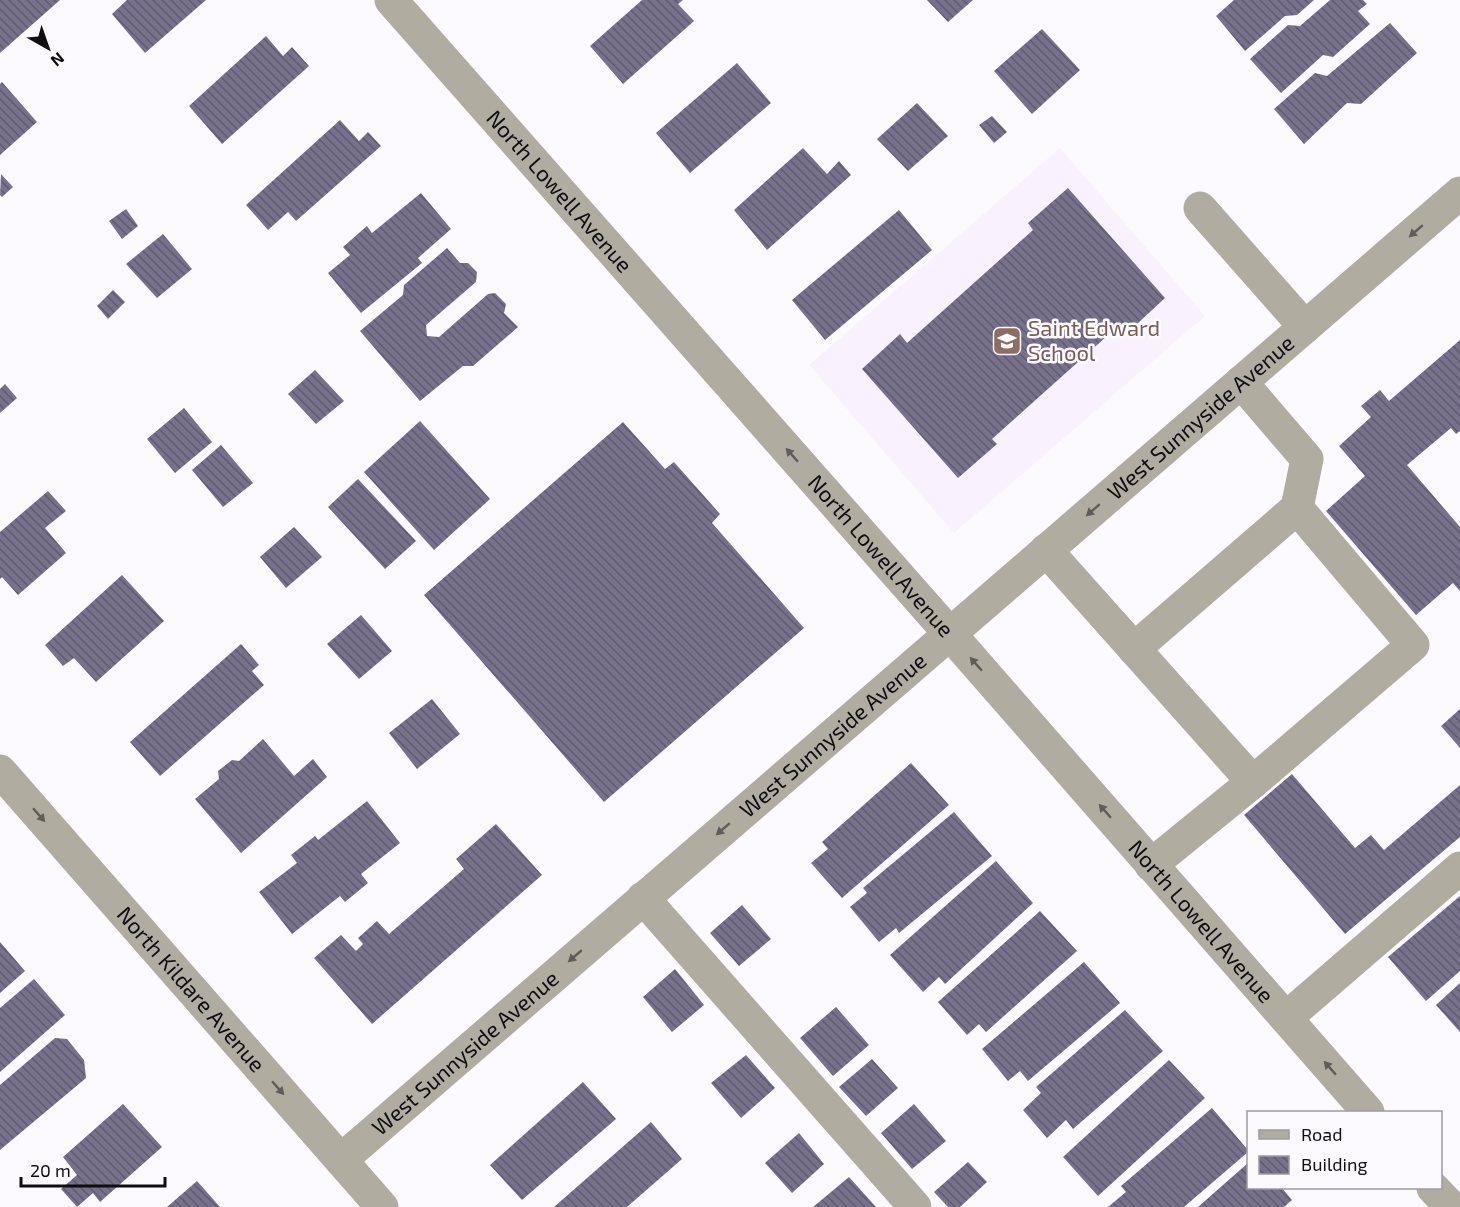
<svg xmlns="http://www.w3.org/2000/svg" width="1460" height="1207" font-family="'Exo 2',sans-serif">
	<defs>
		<pattern id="building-back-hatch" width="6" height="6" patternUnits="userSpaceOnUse" patternTransform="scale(1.5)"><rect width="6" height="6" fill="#77718b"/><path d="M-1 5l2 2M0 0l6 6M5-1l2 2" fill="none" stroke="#605b70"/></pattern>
	</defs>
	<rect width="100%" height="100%" fill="#fdfaff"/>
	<path fill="#f9f1fe" d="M1060,148L1205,316L954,533L809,365Z"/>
	<g fill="url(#building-back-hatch)">
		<path d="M0,0H60L0,53Z"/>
		<path d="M127,0H206L145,53L112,14Z"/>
		<path d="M642,0H683L678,4L694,21L623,84L590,46Z"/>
		<path d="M927,0H973L948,22Z"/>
		<path d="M1234,0H1314L1297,15L1285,16L1245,51L1216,16Z"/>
		<path d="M1330,0H1363L1367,4L1358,11L1370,24L1333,57L1323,55L1281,93L1250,59L1288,25L1300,26Z"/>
		<path d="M1390,23L1417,53L1361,104L1347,103L1304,144L1274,109L1315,73L1327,76Z"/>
		<path d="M1042,29L1080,70L1032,114L994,71Z"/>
		<path d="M266,36L283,56L292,47L309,66L222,144L189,106Z"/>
		<path d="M737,63L771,103L690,173L656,133Z"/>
		<path d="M2,82L37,122L0,155V84Z"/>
		<path d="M917,103L948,136L908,171L877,139Z"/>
		<path d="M992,116L1007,132L994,143L979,125Z"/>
		<path d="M340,120L359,141L368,132L381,146L296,221L288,212L268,230L246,205Z"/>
		<path d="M803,148L827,174L839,161L851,175L767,250L734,210Z"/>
		<path d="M1,174L13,187L2,197L0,195Z"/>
		<path d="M1068,188L1165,298L1124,336L1116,328L992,439L997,444L958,478L862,369L900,334L907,343L1033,230L1028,223Z"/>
		<path d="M421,193L451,229L418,258L422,263L361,313L328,273L350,255L343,247L367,226L372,233Z"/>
		<path d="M126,209L138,226L122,239L109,221Z"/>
		<path d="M899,210L932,250L825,340L792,300Z"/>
		<path d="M163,234L192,269L157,298L126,264Z"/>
		<path d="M447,248L460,263H468L477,272L476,282L426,325L427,336L439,337L488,294L495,293L506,304L504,313L518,327L473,366H463L420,401L360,331L403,295L404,285Z"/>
		<path d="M113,290L125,302L108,319L97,306Z"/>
		<path d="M1460,340V431L1456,434L1451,428L1407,465L1460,527V591L1453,583L1416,615L1326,511L1365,476L1339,446L1371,417L1361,406L1380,390L1389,401Z"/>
		<path d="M315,370L344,401L316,424L288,394Z"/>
		<path d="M5,384L17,398L0,413V389Z"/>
		<path d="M184,408L212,442L175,473L147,439Z"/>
		<path d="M420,421L490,499L434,550L364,472Z"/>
		<path d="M623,422L665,469L674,462L720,514L712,523L804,628L604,802L424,595Z"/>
		<path d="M221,445L253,483L223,507L192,470Z"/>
		<path d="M358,479L416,541L385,569L328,507Z"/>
		<path d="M48,491L66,511L45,528L66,553L18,595L2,577L0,579V532Z"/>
		<path d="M294,527L322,557L286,588L260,557Z"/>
		<path d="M122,575L164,621L96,682L74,658L63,666L45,645Z"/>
		<path d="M361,615L392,651L359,679L327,644Z"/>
		<path d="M241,644L259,665L252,671L264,685L160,776L130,742Z"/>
		<path d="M432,699L460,734L417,769L389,733Z"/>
		<path d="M1460,709V748L1441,726Z"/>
		<path d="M263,739L294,776L313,759L327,777L241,853L195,799L219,779L218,771L232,760L239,761Z"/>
		<path d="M911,763L949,805L842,898L811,863L828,849L822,842Z"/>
		<path d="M1292,774L1355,848L1371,835L1384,850L1460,785V837L1345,934L1244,815Z"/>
		<path d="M367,801L400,843L361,874L368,883L345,902L340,896L292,934L259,892L297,863L291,855L315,836L318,840Z"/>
		<path d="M954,812L992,856L899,933L896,928L879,942L850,907L867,893L863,888Z"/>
		<path d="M496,824L542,875L372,1024L314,958L341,935L356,951L363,944L358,938L377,921L389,934L464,869L456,859Z"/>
		<path d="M996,861L1033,903L945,984L939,977L923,992L890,955Z"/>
		<path d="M1460,896V971L1426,1001L1388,957Z"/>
		<path d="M742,905L771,939L739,966L710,933Z"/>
		<path d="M1040,911L1077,951L986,1032L979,1024L967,1035L938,1002Z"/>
		<path d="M0,942L25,971L0,993Z"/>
		<path d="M1084,962L1120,1003L1028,1081L1020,1071L1008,1081L982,1049Z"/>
		<path d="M675,969L704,1005L672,1032L643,997Z"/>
		<path d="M34,979L65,1015L0,1072V1008Z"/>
		<path d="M1460,983V1032L1436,1005Z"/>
		<path d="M836,1007L869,1045L833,1076L800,1038Z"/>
		<path d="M1125,1010L1163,1051L1073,1129L1066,1120L1047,1138L1023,1110L1041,1093L1036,1087Z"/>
		<path d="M55,1038L67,1039L84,1060L86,1078L0,1150V1085Z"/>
		<path d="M746,1055L775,1088L741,1118L711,1083Z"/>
		<path d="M872,1059L898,1088L866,1116L839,1087Z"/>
		<path d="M1169,1060L1205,1098L1098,1196L1063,1157Z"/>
		<path d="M583,1082L616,1119L522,1200L490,1165Z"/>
		<path d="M123,1104L162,1147L100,1202L93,1193L77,1207L61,1189L77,1175L63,1157Z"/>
		<path d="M914,1104L946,1141L912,1169L881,1133Z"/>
		<path d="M1212,1108L1248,1150V1152L1184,1207H1108L1126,1192L1121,1186Z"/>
		<path d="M651,1122L682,1159L627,1207H554Z"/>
		<path d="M799,1133L824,1164L792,1193L765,1163Z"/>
		<path d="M968,1162L987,1182L960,1207H948L934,1192Z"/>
		<path d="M1248,1163V1188H1282L1292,1200L1284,1207H1198Z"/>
		<path d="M849,1177L876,1207H813Z"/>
		<path d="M197,1181L220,1207H167Z"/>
	</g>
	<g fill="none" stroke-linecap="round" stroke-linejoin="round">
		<g stroke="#b1aca0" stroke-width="33">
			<path id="s1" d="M391,0L950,634L1368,1112"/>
			<path d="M1200,208L1305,327"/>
			<path d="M1046,550L1253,782L1413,645L1297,508L1307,459L1241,382"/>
			<path d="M1134,649L1297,508"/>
			<path id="s2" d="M0,771L382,1207"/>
			<path d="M1151,865L1253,782"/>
			<path d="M643,898L915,1207"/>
			<path d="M1286,1018L1460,868"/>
			<path id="s3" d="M341,1160L1460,193"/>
			<path d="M1433,1188L1451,1207"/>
		</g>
	</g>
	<defs><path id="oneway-solid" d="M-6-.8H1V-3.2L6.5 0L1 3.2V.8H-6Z" transform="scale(1.5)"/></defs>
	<g fill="#605c58">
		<use href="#oneway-solid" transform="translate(1416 231) rotate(139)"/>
		<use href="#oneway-solid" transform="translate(792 455) rotate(-131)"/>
		<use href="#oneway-solid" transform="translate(1093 510) rotate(139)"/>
		<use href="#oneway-solid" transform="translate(976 664) rotate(-131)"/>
		<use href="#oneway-solid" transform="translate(1105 811) rotate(-131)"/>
		<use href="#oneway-solid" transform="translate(39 815) rotate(49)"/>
		<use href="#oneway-solid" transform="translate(723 829) rotate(139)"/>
		<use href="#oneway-solid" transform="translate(575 956) rotate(139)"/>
		<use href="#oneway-solid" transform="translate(1330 1068) rotate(-131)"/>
		<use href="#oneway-solid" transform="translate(278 1088) rotate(49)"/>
	</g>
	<defs>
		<g id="school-square" transform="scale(1.5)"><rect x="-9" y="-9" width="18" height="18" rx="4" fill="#8d6e63" stroke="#fdfaff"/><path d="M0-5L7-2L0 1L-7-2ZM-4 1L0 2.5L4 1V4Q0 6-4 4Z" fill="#fff"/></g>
	</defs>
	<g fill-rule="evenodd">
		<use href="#school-square" x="1007" y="341"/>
	</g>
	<g text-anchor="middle" stroke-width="5" stroke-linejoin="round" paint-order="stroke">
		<g font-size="22" fill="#0e0d0f" stroke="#fdfaff">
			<text dy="8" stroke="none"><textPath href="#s1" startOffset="255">North Lowell Avenue</textPath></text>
			<text dy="8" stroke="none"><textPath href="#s3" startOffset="1136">West Sunnyside Avenue</textPath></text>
			<text dy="8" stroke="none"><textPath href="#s1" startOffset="741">North Lowell Avenue</textPath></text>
			<text dy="8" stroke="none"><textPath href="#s3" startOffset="650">West Sunnyside Avenue</textPath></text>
			<text dy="8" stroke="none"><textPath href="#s1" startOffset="1227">North Lowell Avenue</textPath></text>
			<text dy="8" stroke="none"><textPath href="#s2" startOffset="290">North Kildare Avenue</textPath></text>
			<text dy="8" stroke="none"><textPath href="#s3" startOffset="164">West Sunnyside Avenue</textPath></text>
		</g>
		<g font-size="22" fill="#785e54" stroke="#fdfaff" text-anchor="start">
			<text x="1028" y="336">Saint Edward<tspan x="1028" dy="25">School</tspan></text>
		</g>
	</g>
	<rect x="1247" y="1111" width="195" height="78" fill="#fdfaff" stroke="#9d9b9f" stroke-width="1.5"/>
	<rect x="1259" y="1130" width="30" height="9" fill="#b1aca0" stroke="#9d9b9f" stroke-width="1.5"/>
	<text x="1301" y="1141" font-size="18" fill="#0e0d0f">Road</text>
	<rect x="1259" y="1156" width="30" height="18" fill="url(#building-back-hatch)" stroke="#9d9b9f" stroke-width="1.5"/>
	<text x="1301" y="1171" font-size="18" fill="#0e0d0f">Building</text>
	<g transform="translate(48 48) rotate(140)" stroke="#fdfaff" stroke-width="4.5" paint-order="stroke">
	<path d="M0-4.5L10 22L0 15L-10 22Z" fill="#0e0d0f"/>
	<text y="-9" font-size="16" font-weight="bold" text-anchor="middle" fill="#0e0d0f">N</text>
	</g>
	<path d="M21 1177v9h144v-9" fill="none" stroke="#0e0d0f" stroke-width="3"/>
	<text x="30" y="1177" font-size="18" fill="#0e0d0f" stroke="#fdfaff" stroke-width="4.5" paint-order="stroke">20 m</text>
</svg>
